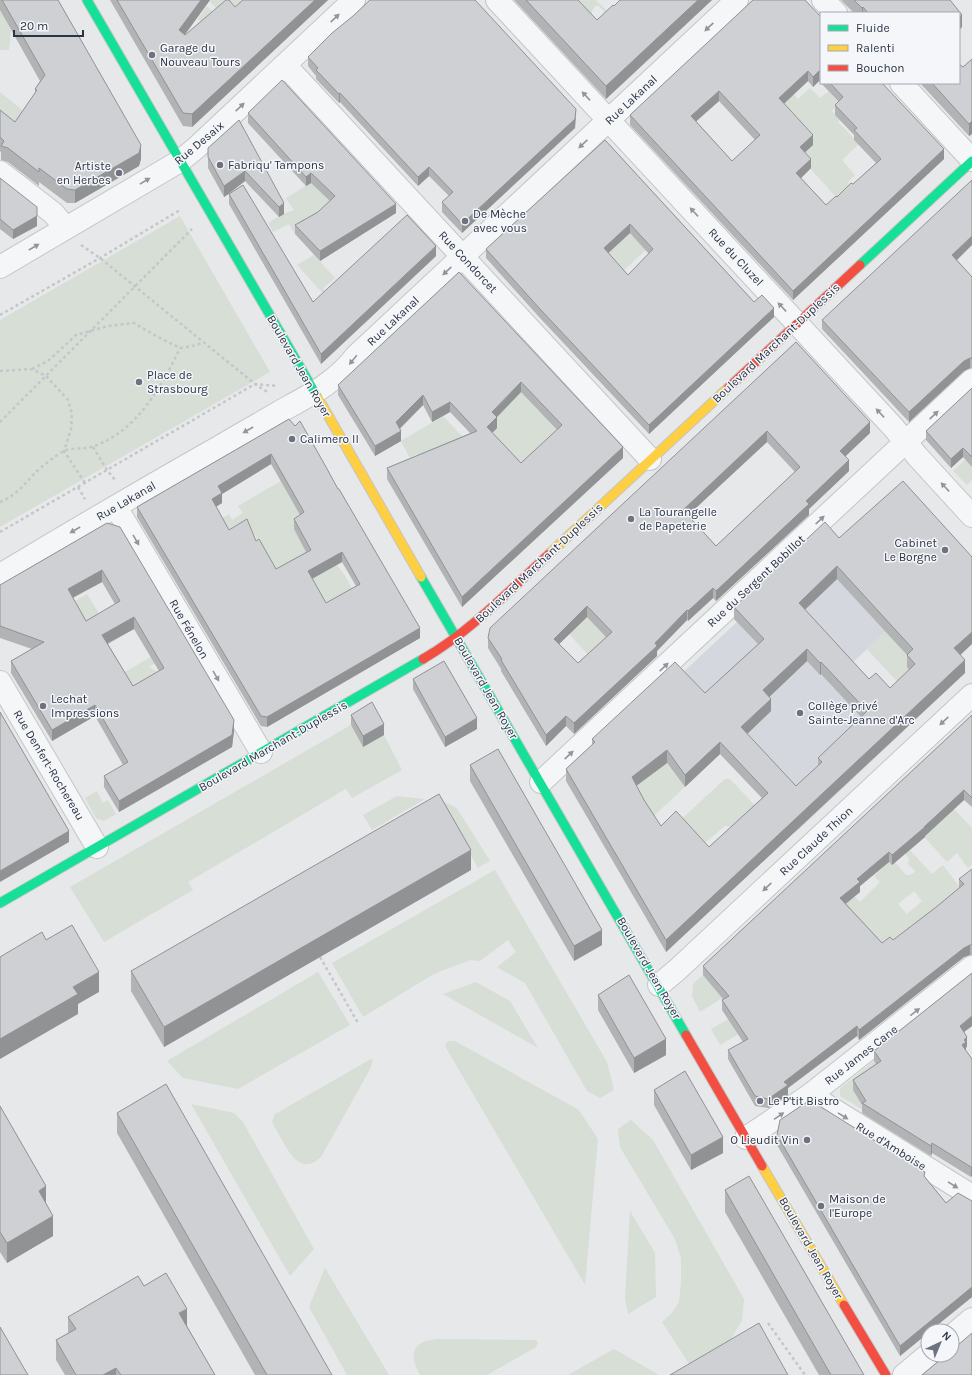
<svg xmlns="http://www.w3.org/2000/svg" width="972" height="1375" font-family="Karla,sans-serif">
	<rect width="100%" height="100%" fill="#e6e8ea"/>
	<path fill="#d4d7dd" d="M828,537L886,631L848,667L905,730L795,833L720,754L663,691Z"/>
	<g fill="#d6ded6" fill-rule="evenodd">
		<path d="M211,0H258L220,43L198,19L207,6L214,13L217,9L210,2Z"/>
		<path d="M579,0H596L613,17L611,19L599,6H595L592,11V15Z"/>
		<path d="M0,2L20,5L3,15L11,31L9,50H0Z"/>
		<path d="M767,65L798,99L810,88L820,98L829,91L839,103L832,111L840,120L838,122L859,144L842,160L855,175L849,181L847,187L837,198L800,157L813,145L796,132Z"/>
		<path d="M0,92L28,115L18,131L0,124Z"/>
		<path d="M312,182L347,194L295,234L289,224L273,232L268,223L283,214L294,210L286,198Z"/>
		<path d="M180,216L270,372L0,527V320Z"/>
		<path d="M630,233L646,250L613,280L597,263Z"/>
		<path d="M314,255L335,278L323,288L326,292L327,298L297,265Z"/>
		<path d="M519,390L562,436L521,474L490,435L492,423Z"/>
		<path d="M443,416L469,444L421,460L417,454L410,458L401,441Z"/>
		<path d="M972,453V480L967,485L953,471Z"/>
		<path d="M281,481L294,505L331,558L344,574L356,596L326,613L269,584L262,547L252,531L248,533L243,539L213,524L229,514L232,520L243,513L238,506Z"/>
		<path d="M87,594L104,622L86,632L70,604Z"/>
		<path d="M587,616L618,648L593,660L569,634Z"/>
		<path d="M886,631L913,661L915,676L903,688L867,649Z"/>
		<path d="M151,657L155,663L149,667L161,674L157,705L114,678Z"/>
		<path d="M351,725L363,747L384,735L402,770L352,798L346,789L188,882L193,890L104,942L70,887Z"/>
		<path d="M666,763L685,787L648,821L631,790L644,768L649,776Z"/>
		<path d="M725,779H730L761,812L731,827L725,826L702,845L676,824Z"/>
		<path d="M97,791L103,803L108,800L116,814L104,821L96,818L85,798Z"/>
		<path d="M397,796L425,799L372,830L363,815Z"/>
		<path d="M441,801L454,806L458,810L490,861L478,868Z"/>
		<path d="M954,809L972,828V865L968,868L957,853L947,862L919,831Z"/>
		<path d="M904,844L932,874L943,865L964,893L884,952L838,905L854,896L860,902L880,882L874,876L889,862L892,865L895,862L906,875C910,875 913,875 915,871L908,864L909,859L901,847ZM914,891L922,901L907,914L898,904Z"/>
		<path d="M495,870L607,1062L614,1090L600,1098L587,1091L525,983L497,967L516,952L508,940L480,961L470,960L434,974L363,1017L332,963Z"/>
		<path d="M318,972L350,1025L238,1089L183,1078L167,1061Z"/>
		<path d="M703,975L724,997L700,1012L692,996L693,984Z"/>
		<path d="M476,982L510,1001L538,1048L443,994Z"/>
		<path d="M732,1017L742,1032L720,1045L711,1029Z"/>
		<path d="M448,1041H455L579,1110L598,1139L585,1285L445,1046Z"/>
		<path d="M371,1059L373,1061L369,1071L321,1157C316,1161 311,1165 304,1164C291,1162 279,1133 272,1122L275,1114Z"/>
		<path d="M874,1061L881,1071L865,1111L840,1096V1088Z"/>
		<path d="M191,1104L234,1113L243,1122L314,1249L290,1276Z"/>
		<path d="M631,1120L653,1140L744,1299L742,1320L730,1341L693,1370L662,1322L671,1314L679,1302L681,1282V1258L675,1239L620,1147L618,1129Z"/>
		<path d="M630,1211L655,1253L656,1297L628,1314L625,1298Z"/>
		<path d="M325,1268L389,1375H347L309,1307Z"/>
		<path d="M438,1339L536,1340L538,1343L536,1347L487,1375H420C408,1354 412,1341 438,1339Z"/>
		<path d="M614,1349L659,1375H568Z"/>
	</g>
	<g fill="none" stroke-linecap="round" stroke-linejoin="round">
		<g stroke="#c4c6c8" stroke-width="24">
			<g id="street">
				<path d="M497,0L893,427L918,457L972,516"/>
				<path d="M823,0L836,13"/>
				<path d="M285,65L650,459"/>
				<path d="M901,83L972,160"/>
				<path d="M0,172L53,213L66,228"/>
				<path d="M0,267L180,161L196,148L354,0"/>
				<path d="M116,507L261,752"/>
				<path d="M0,575C75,530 150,486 226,443C244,432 263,422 281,411C310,395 335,383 356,356L737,0"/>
				<path d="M0,682L97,847"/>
				<path d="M541,782L972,380"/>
				<path d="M659,985L677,970L972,695"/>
				<path d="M810,1095L972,1196"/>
				<path d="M746,1138L810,1095L972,967"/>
				<path d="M952,1336L972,1319"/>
				<path d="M904,1375L928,1355"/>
			</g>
		</g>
		<g stroke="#c4c6c8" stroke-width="11">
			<g id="fast">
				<path d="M87,0L318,398"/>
				<path d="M860,265L972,161"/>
				<path d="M421,577L686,1035"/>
				<path d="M0,903L423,659"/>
			</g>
		</g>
		<g stroke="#c4c6c8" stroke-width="11">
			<g id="slow">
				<path d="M318,398L421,577"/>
				<path d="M549,554L728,388"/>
				<path d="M762,1166L844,1305"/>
			</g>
		</g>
		<g stroke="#c4c6c8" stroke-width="11">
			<g id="jam">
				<path d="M728,388L860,265"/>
				<path d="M423,659C471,631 509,591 549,554"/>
				<path d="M686,1035L762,1166"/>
				<path d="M844,1305L886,1375"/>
			</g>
		</g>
		<g stroke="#c5c6ca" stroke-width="2.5" stroke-dasharray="3 3" stroke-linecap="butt">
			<path d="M81,245L100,258L255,384L269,393"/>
			<path d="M0,315L100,258L180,210"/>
			<path d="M32,369L48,361L76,335L108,326L134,323L156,336L180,348L197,345L203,342"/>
			<path d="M0,371L32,369L46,376L68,400L72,414L71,429L64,451L85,483"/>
			<path d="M0,422L192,229"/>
			<path d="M93,447L107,470L116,481"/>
			<path d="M78,487L85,499"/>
			<path d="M0,502C15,496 24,485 35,473C41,467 56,455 64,451C72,447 85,450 94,446C136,432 162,386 180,348"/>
			<path d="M0,532L255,384L278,386"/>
			<path d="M320,957L358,1023"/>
			<path d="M768,1323L805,1375"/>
		</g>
		<use href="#street" stroke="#f5f6f7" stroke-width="22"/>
		<use href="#fast" stroke="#16e098" stroke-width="9"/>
		<use href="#slow" stroke="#ffcf43" stroke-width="9"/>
		<use href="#jam" stroke="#f24e42" stroke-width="9"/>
	</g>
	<g fill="#b1b3b5" fill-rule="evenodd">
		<path d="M0,0H58L141,159L139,166L75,203H67L39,182V186L8,162L1,160V152L0,151V110L15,122L35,93V89L40,81L0,10Z"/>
		<path d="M110,0H210L185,35L235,7L243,0H328L192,127L183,126Z"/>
		<path d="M514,0H578L597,20L614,6L620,0H712L606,99Z"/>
		<path d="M841,0H950L962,15V27L959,30V13H854Z"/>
		<path d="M821,17V83H882L944,159L793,300L630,125V115ZM808,81L813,87L819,81L839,102L835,105V115L854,135V140L876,163L853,184L826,205L801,178L811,168L805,152L813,145L784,104ZM719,101L755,140L732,161L696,121Z"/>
		<path d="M308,57L576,118L575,128L462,233L442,212V202L449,196L429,176L418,186L340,102L339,103L316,79V76L308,66Z"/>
		<path d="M972,59V134L969,136L920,83H959L963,67Z"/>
		<path d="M248,113L396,213L320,261L295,234V225L318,212L330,201L311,183L306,186L248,123Z"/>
		<path d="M239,120L284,214L279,217L245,181L230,193L313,302L436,256L321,364L229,204V194L224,197L208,168V157Z"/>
		<path d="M605,140L754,302L774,317L649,434L540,318L486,258V249ZM630,233L649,254L628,275L608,253Z"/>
		<path d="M0,178L37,217V226L13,239L0,229Z"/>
		<path d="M957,260L972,277V368H970L964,371L909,422L822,329V320Z"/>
		<path d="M459,272L623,458L462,607L387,479V468L470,433L450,412L432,422L423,405L400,429L401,441L375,456L338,395V385ZM521,392L557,430L521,463L492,433L497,428V417Z"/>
		<path d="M796,342L870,433L846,456L849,471L809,509V515L716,601L713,598L688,621L687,620L657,651V656L574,734L566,726L546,746L501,671V669L488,648V638ZM767,442L795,472L716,546L688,515ZM587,617L606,637L578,663L559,644Z"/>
		<path d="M972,388V467L963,457L951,468L926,440V431Z"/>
		<path d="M289,419L338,489L420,638L267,727L261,726L137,517V507ZM271,464L300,515L294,519V529L306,552L276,569L256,541L229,530L216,507L222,503V494ZM342,562L356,586L326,603L312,579Z"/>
		<path d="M107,523L234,731L232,747L119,812L104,787V776L123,765L95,716L52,741L11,673V661L32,649L0,638V585ZM102,582L115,604L86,621L73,598ZM134,629L159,671L133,686L108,644Z"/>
		<path d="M839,538L960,655L965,673L666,952L566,781V769L592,745V739L705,693L758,644L734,619V607ZM837,579L907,655V667L909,670L890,688L869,679L805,610ZM807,661L820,675L821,674L861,717L818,758V766L796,786L747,734L771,711L769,697ZM720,754L762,798L709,847L661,826L644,800L636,786L667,763L685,787Z"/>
		<path d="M413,679L477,729L445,747L413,689Z"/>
		<path d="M351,715L384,735L363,747L351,725Z"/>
		<path d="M972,715V807L964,800L925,836V837L892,865L889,862L860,886V892L846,904L882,943L893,940L935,908L959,888V879L972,869V955H970L964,957L859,1040L857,1036L788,1088V1095L768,1108L755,1106L728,1059V1050L743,1042L722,1010V1000L723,999L703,975V966Z"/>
		<path d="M470,765L602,945L574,961L470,781Z"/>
		<path d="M471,870L164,1047L131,991V971Z"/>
		<path d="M972,973V1026L964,1032L967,1046L966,1048V1051L972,1059L971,1177L932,1153L931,1156L862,1113V1105L853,1090V1080L876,1064L874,1061V1051Z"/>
		<path d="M598,995L666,1055L634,1073L598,1010Z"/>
		<path d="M654,1090L723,1153L691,1170L654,1105Z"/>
		<path d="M0,1106L46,1203L53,1236L7,1263L0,1252Z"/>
		<path d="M117,1113L332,1375H255L117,1133Z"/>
		<path d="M777,1135L925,1177L946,1203L972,1201V1297L930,1331H928V1333L900,1356L777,1145Z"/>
		<path d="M725,1190L864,1375H819L725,1212Z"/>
		<path d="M144,1286L187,1326L215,1375H65L56,1360V1340L68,1333V1317Z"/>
	</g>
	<g fill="#909294">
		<path d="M201,0H210L179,42V30Z"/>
		<path d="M315,0H328L192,127V114Z"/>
		<path d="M698,0H712L606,99V86Z"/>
		<path d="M863,7V13H862V8Z"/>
		<path d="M962,15V27L959,30V17Z"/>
		<path d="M808,71V81L779,108V98Z"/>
		<path d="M819,71V81L813,87V77Z"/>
		<path d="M719,91V101L691,126V116Z"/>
		<path d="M340,93V102L339,103V94Z"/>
		<path d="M576,109L575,128L462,233V224Z"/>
		<path d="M972,121V134L969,136V124Z"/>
		<path d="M813,135V145L800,157V147Z"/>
		<path d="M141,145V159L139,166L75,203V190Z"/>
		<path d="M944,149V159L793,300V291Z"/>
		<path d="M811,159V168L796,183V173Z"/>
		<path d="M429,167V176L418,186V177Z"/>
		<path d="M245,171V181L224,197V186Z"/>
		<path d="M311,173V183L306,186V177Z"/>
		<path d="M284,203V214L279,217V207Z"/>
		<path d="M396,204V213L320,261V251Z"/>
		<path d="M37,207V226L13,239V230Z"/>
		<path d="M630,224V233L604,257V248Z"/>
		<path d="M972,236V245L952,265V255Z"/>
		<path d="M436,246V256L321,364V354Z"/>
		<path d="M774,308V317L649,434V425Z"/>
		<path d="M970,358V368L964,371L909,422V412L964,361Z"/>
		<path d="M521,382V392L497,417V428L487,438V427L492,412Z"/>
		<path d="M423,395V405L396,432V422Z"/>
		<path d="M450,402V412L432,422V412Z"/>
		<path d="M870,422V433L840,461V451Z"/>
		<path d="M401,431V441L375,456V446Z"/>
		<path d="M767,431V442L683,520V510Z"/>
		<path d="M623,447V458L462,607V597Z"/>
		<path d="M963,448V457L951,468V459Z"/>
		<path d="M271,454V464L222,494V503L212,509V499L218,486Z"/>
		<path d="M849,460V471L809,509V515L716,601V591L806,501Z"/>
		<path d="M342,552V562L308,581V571Z"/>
		<path d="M837,566V579L799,615V603Z"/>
		<path d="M102,570V582L68,600V589Z"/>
		<path d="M713,588V598L688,621V611Z"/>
		<path d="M587,606V617L554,649V639Z"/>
		<path d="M687,610V620L657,651V656L574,734V723L655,643Z"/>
		<path d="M134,617V629L102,646V635Z"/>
		<path d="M420,628V638L267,727V717Z"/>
		<path d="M972,632V644L954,661V648Z"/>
		<path d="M807,649V661L763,703V690Z"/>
		<path d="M965,660V673L666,952V940Z"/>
		<path d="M821,662V674L820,675V663Z"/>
		<path d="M771,699V711L741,740V727Z"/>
		<path d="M95,705V716L52,741V730Z"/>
		<path d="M566,716V726L546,746V735Z"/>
		<path d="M477,718V729L445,747V737Z"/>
		<path d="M234,720V731L232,747L119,812V801Z"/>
		<path d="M384,724V735L363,747V736Z"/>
		<path d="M720,742V754L685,787V775Z"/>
		<path d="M667,750V763L632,789V777Z"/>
		<path d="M964,790V800L925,836V837L892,865V855Z"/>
		<path d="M69,831V842L0,882V871Z"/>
		<path d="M471,850V870L164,1047V1027Z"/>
		<path d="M889,852V862L860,886V892L840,908V898L857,879Z"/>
		<path d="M602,930V945L574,961V946Z"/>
		<path d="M970,945V955L964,957L859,1040V1030L964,948Z"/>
		<path d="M99,972V992L78,1004V1014L0,1059V1039L73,987Z"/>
		<path d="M972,1016V1026L960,1035V1026Z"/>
		<path d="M857,1026V1036L788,1088V1095L768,1108V1099L784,1082Z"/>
		<path d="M967,1037V1046L966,1048V1052L962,1045L964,1040Z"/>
		<path d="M666,1039V1055L634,1073V1058Z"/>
		<path d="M723,1137V1153L691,1170V1155Z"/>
		<path d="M932,1143V1153L931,1156V1146Z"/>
		<path d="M971,1167H972V1176L971,1177Z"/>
		<path d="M46,1186V1207L39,1191Z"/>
		<path d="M53,1216V1236L7,1263V1243Z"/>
		<path d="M972,1287V1297L930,1331H928V1333L900,1356V1346Z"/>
		<path d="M187,1309V1329L179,1313Z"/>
		<path d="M116,1368V1375H103Z"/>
	</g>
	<g fill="#ced0d3" stroke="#909294" fill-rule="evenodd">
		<path d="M2,0H58L141,145L139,153L75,190L67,189L39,168V172L8,148L1,146L4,141L0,137V110L15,122L37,90L35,89L45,75Z"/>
		<path d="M117,0H201L179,30L185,35L226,0H229L235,7L243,0H315L192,114L183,113Z"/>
		<path d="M370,0H475L576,109L575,119L462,224L442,202L453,192L429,167L418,177L340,93L339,94L316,70L318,68L308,57L332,33L353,16Z"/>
		<path d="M526,0H578L597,20L613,5L614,6L620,0H698L606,86Z"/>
		<path d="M753,0H805L821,17V74L819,71L813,77L808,71L779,98L813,135L800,147L811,159L796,173L826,205L836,196L837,197L851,183L853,184L881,159L854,130L857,128L835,105L843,97L830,83H882L944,149L793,291L630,115ZM719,91L760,135L732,161L691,116Z"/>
		<path d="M854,0H950L962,15L959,17V13H868L863,7L862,8Z"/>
		<path d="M972,59V121L969,124L932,83H959V64L963,67Z"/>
		<path d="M282,80L396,204L320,251L295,225L318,212L335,196L311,173L306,177L248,113Z"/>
		<path d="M239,120L284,203L279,207L245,171L224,186L208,157V148Z"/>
		<path d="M605,140L754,302L762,295L774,308L649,425L540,309L486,249ZM630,224L653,249L628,275L604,248Z"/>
		<path d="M0,178L37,207V216L13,230L0,219Z"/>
		<path d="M972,180V236L952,255L972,277V358H970L964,361L909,412L822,320Z"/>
		<path d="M243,185L313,302L407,215L436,246L321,354L229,194Z"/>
		<path d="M459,272L623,447L462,597L387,468L477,431L450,402L432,412L423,395L396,422L401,431L375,446L338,385ZM521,382L562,425L521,463L487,427L497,417L492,412Z"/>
		<path d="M796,342L870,422L840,451L849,460L806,501L809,504L716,591L713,588L688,611L687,610L655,643L657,646L574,723L566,716L546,735L501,660L502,659L488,638L490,628ZM767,431L800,467L716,546L683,510ZM587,606L612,632L578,663L554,639Z"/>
		<path d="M972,388V457L963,448L951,459L926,431Z"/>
		<path d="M289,419L295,426L300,421L326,467L338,489H339L420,628L267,717L261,716L137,507ZM271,454L304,512L294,519L311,550L276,569L259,539L256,541L247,519L229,530L212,499L222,493L218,486ZM342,552L360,584L326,603L308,571Z"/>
		<path d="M903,481L972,557V632L954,648L965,660L666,940L566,769L595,742L592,739L675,662L705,693L764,639L734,607L825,522L839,538ZM837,566L913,649L907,655L915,664L890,688L876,673L869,679L799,603ZM807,649L820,663L821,662L867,711L818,758L822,762L796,786L741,727L771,699L763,690ZM720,742L768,793L709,847L676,811L661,826L644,800L632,777L667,750L685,775Z"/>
		<path d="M107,523L120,527L234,720L232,735L119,801L104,776L128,762L95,705L52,730L11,661L44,642L0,626V585ZM102,570L120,601L86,621L68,589ZM134,617L164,668L133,686L102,635Z"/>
		<path d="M444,661L477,718L445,737L413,679Z"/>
		<path d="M372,702L384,724L363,736L351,715Z"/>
		<path d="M0,712L69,831L0,871Z"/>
		<path d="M972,715V798L964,790L924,827H925L892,855L889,852L857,879L860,882L840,898L882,943L890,937L893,940L935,908L964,884L959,879L972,869V945H970L964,948L859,1030L857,1026L784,1082L788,1085L768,1099L755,1096L728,1050L748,1039L722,1000L729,996L703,966Z"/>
		<path d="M498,749L602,930L574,946L470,765Z"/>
		<path d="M439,794L471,850L164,1027L131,971Z"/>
		<path d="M72,925L99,972L73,987L78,994L0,1039V957L42,932L46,940Z"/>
		<path d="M972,973V1016L960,1026L967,1037L964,1040L966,1042L962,1045L972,1059V1167H971L932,1143L931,1146L862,1103L866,1101L853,1080L881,1061L874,1051Z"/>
		<path d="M629,975L666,1039L634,1058L598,995Z"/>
		<path d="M685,1071L723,1137L691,1155L654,1090Z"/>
		<path d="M166,1084L332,1375H267L117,1113Z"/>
		<path d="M810,1100L925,1172L924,1176L946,1203L958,1193L972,1201V1287L900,1346L777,1135L780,1120Z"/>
		<path d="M0,1106L46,1186L39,1191L53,1216L7,1243L0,1232Z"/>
		<path d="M749,1176L864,1375H831L725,1190Z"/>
		<path d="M166,1273L187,1309L179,1313L215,1375H121L116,1368L103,1375H76L56,1340L76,1329L68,1317L138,1276L144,1286Z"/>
		<path d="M759,1323L788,1375H670Z"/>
		<path d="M0,1327L28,1375H0Z"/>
		<path d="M972,1333V1375H922L946,1355H952V1350Z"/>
	</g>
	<defs><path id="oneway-solid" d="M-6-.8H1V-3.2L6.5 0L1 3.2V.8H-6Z"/></defs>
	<g fill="#90959e">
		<use href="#oneway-solid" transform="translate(335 18) rotate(-43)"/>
		<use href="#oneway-solid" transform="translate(709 27) rotate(137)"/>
		<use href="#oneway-solid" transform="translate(586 96) rotate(-133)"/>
		<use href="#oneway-solid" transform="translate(240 107) rotate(-43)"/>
		<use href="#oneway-solid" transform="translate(583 144) rotate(137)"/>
		<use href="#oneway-solid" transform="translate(145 181) rotate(-31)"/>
		<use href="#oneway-solid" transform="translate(694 212) rotate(-133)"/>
		<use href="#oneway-solid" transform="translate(34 247) rotate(-30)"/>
		<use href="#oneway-solid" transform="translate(447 271) rotate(137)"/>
		<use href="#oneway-solid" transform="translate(782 307) rotate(-133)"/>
		<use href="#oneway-solid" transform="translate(353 360) rotate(129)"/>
		<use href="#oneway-solid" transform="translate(880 413) rotate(-133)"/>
		<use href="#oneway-solid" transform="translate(934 415) rotate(-43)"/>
		<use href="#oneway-solid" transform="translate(248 430) rotate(150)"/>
		<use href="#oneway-solid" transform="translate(945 487) rotate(-133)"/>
		<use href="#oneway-solid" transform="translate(820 520) rotate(-43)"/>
		<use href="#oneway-solid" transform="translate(75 530) rotate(150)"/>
		<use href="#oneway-solid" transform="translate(136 540) rotate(60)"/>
		<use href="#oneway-solid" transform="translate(664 667) rotate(-43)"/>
		<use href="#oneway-solid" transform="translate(216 676) rotate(60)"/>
		<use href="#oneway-solid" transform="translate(944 721) rotate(137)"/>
		<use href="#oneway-solid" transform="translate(569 755) rotate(-43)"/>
		<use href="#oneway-solid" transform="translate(767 887) rotate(137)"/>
		<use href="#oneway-solid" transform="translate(915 1012) rotate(-38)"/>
		<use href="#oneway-solid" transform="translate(779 1116) rotate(-35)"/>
		<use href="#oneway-solid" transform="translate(843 1116) rotate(32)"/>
		<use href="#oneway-solid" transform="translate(953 1185) rotate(32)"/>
	</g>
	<g fill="#6c737f" stroke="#f4f6f9" stroke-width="1.5">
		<circle cx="152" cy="55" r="4"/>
		<circle cx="220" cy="165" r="4"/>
		<circle cx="119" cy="173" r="4"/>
		<circle cx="465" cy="221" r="4"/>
		<circle cx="139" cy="382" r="4"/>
		<circle cx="292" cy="439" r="4"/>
		<circle cx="631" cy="519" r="4"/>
		<circle cx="945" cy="550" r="4"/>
		<circle cx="43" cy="706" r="4"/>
		<circle cx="800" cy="713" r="4"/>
		<circle cx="760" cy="1101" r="4"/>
		<circle cx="807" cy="1140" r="4"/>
		<circle cx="821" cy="1206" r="4"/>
	</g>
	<g text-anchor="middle" stroke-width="3" stroke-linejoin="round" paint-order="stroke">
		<g font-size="12" fill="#2b3445" stroke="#f4f6f9" text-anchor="start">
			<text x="160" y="52">Garage du<tspan x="160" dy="14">Nouveau Tours</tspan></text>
			<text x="228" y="169">Fabriqu' Tampons</text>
			<text x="111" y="170" text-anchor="end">Artiste<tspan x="111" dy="14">en Herbes</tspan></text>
			<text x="473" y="218">De Mèche<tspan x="473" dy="14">avec vous</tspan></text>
			<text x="147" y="379">Place de<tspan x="147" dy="14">Strasbourg</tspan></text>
			<text x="300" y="443">Calimero II</text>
			<text x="639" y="516">La Tourangelle<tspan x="639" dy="14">de Papeterie</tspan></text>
			<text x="937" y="547" text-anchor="end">Cabinet<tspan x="937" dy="14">Le Borgne</tspan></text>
			<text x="51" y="703">Lechat<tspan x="51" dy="14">Impressions</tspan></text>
			<text x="808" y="710">Collège privé<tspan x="808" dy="14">Sainte-Jeanne d'Arc</tspan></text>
			<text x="768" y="1105">Le P'tit Bistro</text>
			<text x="799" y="1144" text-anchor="end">O Lieudit Vin</text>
			<text x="829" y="1203">Maison de<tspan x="829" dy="14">l'Europe</tspan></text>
		</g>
		<g font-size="12" fill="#2b3445" stroke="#f4f6f9">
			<text transform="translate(631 100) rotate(-43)" y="4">Rue Lakanal</text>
			<text transform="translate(199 143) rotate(-40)" y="4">Rue Desaix</text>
			<text transform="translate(736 257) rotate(47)" y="4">Rue du Cluzel</text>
			<text transform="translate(468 262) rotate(47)" y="4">Rue Condorcet</text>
			<text transform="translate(393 321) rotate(-43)" y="4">Rue Lakanal</text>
			<text transform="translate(776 343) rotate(-43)" y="4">Boulevard Marchant-Duplessis</text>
			<text transform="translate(299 366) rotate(60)" y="4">Boulevard Jean Royer</text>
			<text transform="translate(126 501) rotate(-30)" y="4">Rue Lakanal</text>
			<text transform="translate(539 563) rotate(-43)" y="4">Boulevard Marchant-Duplessis</text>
			<text transform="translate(756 581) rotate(-43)" y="4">Rue du Sergent Bobillot</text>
			<text transform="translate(189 629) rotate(60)" y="4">Rue Fénelon</text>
			<text transform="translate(486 688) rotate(60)" y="4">Boulevard Jean Royer</text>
			<text transform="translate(273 746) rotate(-30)" y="4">Boulevard Marchant-Duplessis</text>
			<text transform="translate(49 765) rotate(59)" y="4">Rue Denfert-Rochereau</text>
			<text transform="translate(816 841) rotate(-43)" y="4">Rue Claude Thion</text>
			<text transform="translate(649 968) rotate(60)" y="4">Boulevard Jean Royer</text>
			<text transform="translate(861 1055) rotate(-38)" y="4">Rue James Cane</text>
			<text transform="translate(891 1146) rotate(32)" y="4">Rue d'Amboise</text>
			<text transform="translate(811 1248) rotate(60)" y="4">Boulevard Jean Royer</text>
		</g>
	</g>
	<rect x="820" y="12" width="140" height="72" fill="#f4f6f9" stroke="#a4a8b1"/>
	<rect x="828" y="25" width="20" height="6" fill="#16e098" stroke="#a4a8b1"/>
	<text x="856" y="32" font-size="12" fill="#2b3445">Fluide</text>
	<rect x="828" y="45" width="20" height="6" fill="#ffcf43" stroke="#a4a8b1"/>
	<text x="856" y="52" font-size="12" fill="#2b3445">Ralenti</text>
	<rect x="828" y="65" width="20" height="6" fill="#f24e42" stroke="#a4a8b1"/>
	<text x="856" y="72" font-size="12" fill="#2b3445">Bouchon</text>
	<g transform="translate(940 1343) rotate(44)"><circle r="19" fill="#f4f6f9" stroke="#a4a8b1"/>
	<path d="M0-3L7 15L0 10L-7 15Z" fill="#6c737f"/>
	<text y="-6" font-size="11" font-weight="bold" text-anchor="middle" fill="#2b3445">N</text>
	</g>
	<path d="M14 30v6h69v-6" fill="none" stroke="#2b3445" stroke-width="2"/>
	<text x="20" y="30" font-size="12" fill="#2b3445" stroke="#f4f6f9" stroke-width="3" paint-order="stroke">20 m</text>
</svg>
